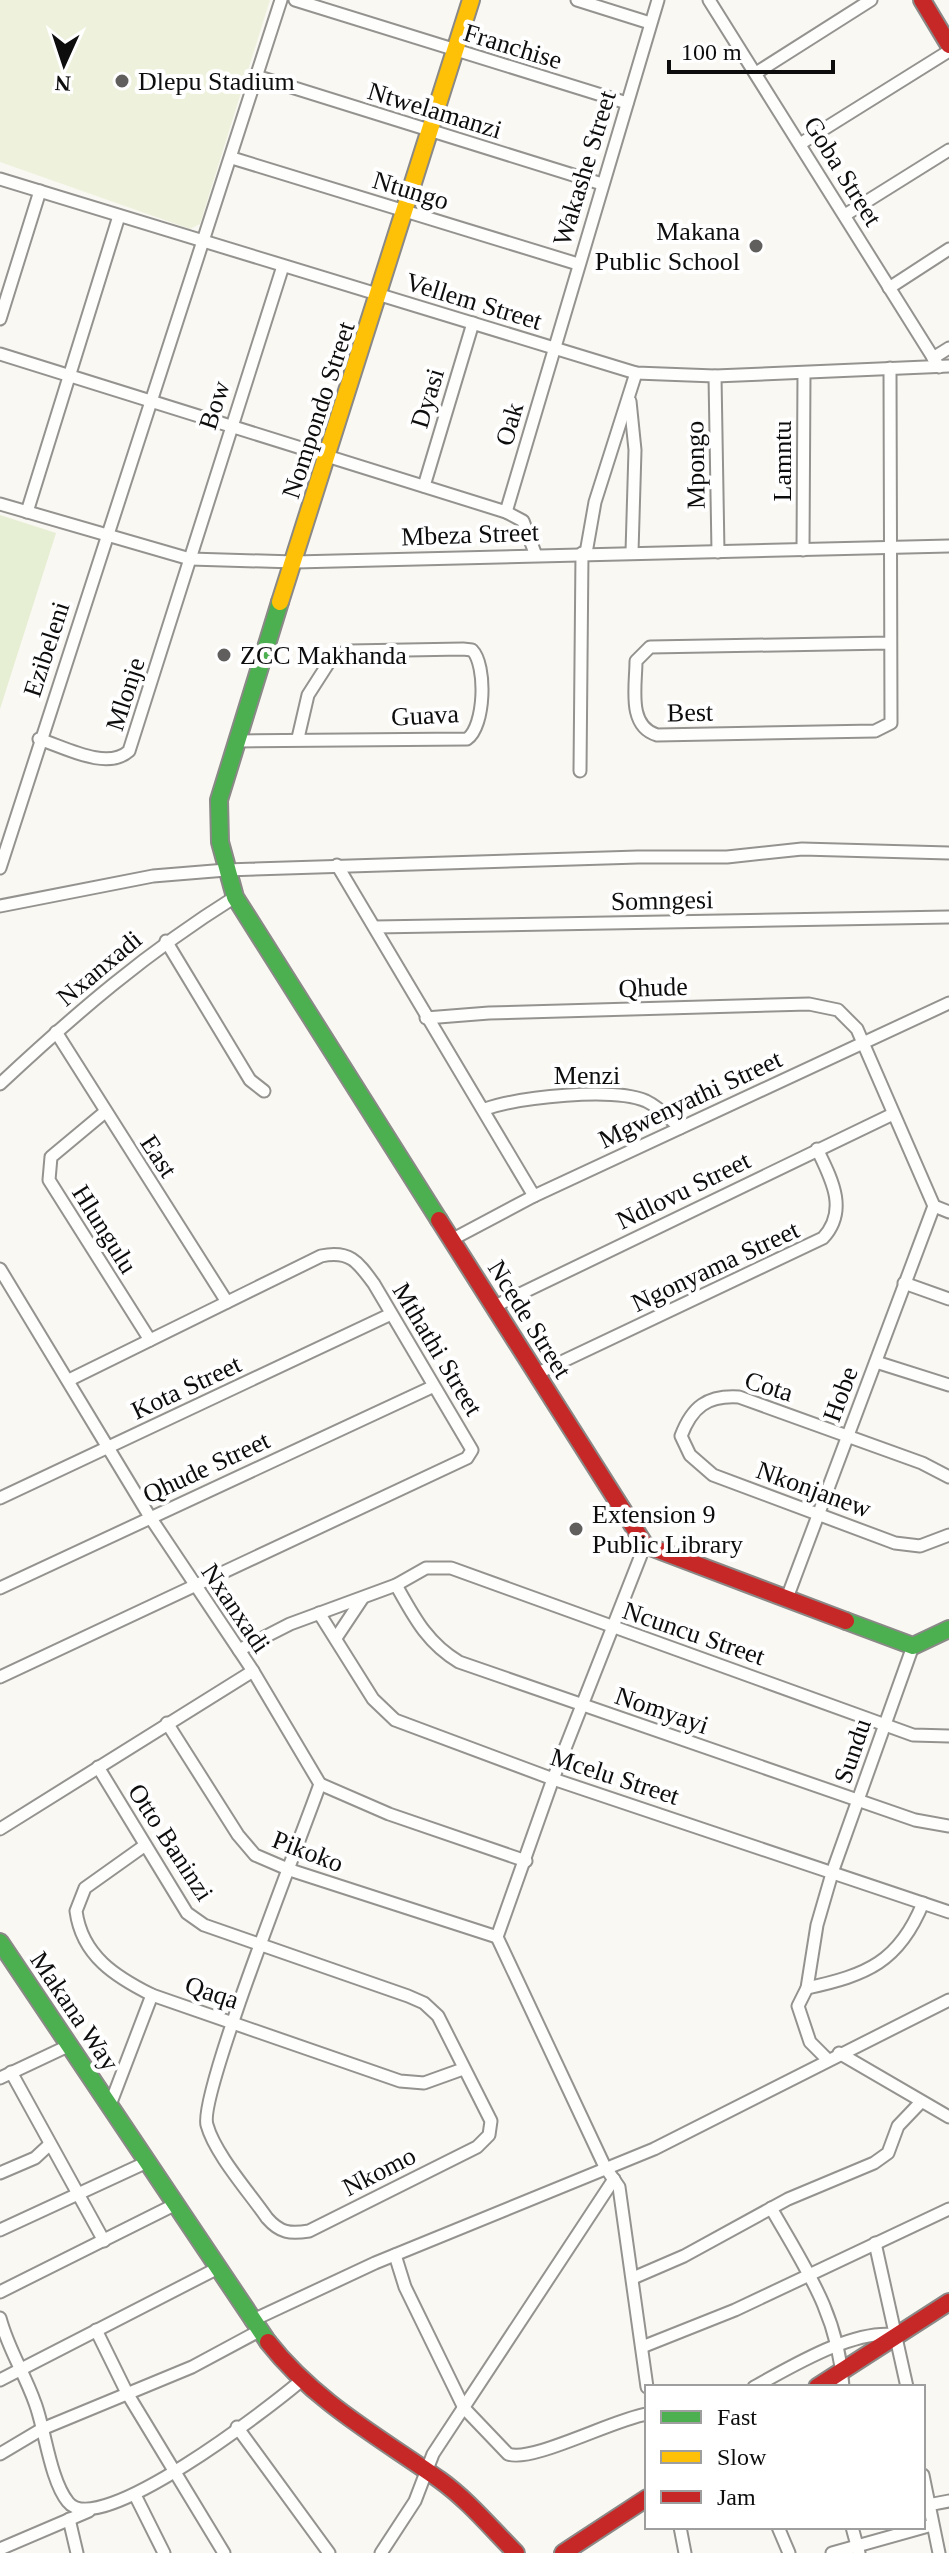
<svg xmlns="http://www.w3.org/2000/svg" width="949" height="2553" font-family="'Times New Roman',serif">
	<rect width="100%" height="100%" fill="#faf8f2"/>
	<path fill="#e6eed3" d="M0,515L56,533L0,709Z"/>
	<path fill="#eef2dd" d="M0,0H270L200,224L190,229L0,162Z"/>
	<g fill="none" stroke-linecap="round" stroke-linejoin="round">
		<g stroke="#949390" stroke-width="15">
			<g id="street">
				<path d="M295,0L627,103"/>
				<path d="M577,0L650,23"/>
				<path d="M709,0L939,367"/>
				<path d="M756,73L871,0"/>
				<path d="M256,76L602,184"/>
				<path d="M800,144L949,51"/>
				<path d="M232,158L578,264"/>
				<path d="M0,179L636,373L715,376L949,366"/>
				<path d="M845,215L949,150"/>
				<path d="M889,288L949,249"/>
				<path d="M0,319L40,191"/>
				<path d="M0,354L506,512L523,521L535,553"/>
				<path d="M933,358L949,348"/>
				<path d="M890,368L891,723L875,731L657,735C627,726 636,686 636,661L650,647L890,643"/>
				<path d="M715,376L718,552"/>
				<path d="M630,401L635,450L632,552"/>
				<path d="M424,486L473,323"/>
				<path d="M0,504L190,559L295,562L949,546"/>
				<path d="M27,512L119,216"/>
				<path d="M506,512L658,0"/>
				<path d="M803,550L804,373"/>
				<path d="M586,553L595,502L636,373"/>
				<path d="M39,739C64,747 107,771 129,751L283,266"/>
				<path d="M237,741L467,739C485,727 487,665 472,650L463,649L349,651L333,656L308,695L298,738"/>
				<path d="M580,771L582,553"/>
				<path d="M337,865L534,1196"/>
				<path d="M0,868L281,0"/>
				<path d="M0,906L153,876L226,870L638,857H727L802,849L949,853"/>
				<path d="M375,927L949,917"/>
				<path d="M166,941L250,1080L264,1091"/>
				<path d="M426,1018L489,1013L809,1004L838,1010L857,1029L934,1206L949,1212"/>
				<path d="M56,1032L227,1302"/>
				<path d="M0,1084C76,1013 147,952 235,897"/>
				<path d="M485,1109C520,1097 612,1087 646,1101C659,1107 669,1118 680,1128"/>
				<path d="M105,1112L51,1157L49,1180L150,1340"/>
				<path d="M453,1239L534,1196L949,1003"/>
				<path d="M0,1269L150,1517L253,1671L320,1784L389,1814L526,1861"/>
				<path d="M904,1283L949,1299"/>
				<path d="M493,1307L893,1114"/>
				<path d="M876,1362L949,1385"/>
				<path d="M536,1374L823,1238C849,1210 831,1178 817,1149"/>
				<path d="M949,1477L922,1463L739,1397C707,1395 692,1407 681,1436L690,1455L713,1475L895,1543L920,1546L949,1535"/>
				<path d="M0,1498L389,1315"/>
				<path d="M645,1545L553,1779L497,1937L605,2167L619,2187L647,2387"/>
				<path d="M396,1585C414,1617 427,1643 459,1662L915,1820L949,1826"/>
				<path d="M0,1588L432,1387"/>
				<path d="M787,1598L934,1206"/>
				<path d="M319,1613L373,1699L395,1720L553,1779L949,1912"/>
				<path d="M336,1638L362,1599"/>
				<path d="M239,1650L290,1624L396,1585L426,1568H451L913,1735L949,1736"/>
				<path d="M0,1677L467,1458L472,1450L374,1284C358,1262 350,1250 321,1256L69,1380"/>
				<path d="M167,1723L238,1835L255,1855L290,1870L497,1937"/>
				<path d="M98,1767L187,1913L204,1925L408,1996L424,2003L438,2016L491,2121L489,2135L477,2147L309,2231C290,2234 280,2233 267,2218C249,2192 215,2154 207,2125C198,2096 303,1833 320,1784"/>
				<path d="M0,1829L253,1671"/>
				<path d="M144,1846L85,1888L76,1911C82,1956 116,1977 152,1995L400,2081L424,2083L463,2069"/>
				<path d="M807,1988C867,1975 899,1962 923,1903"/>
				<path d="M839,2053L949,2117"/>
				<path d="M827,2059L810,2042L798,2006L807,1988L817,1925L833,1870L913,1646"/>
				<path d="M11,2072L104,2241"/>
				<path d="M0,2078L68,2046"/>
				<path d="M110,2105L152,1995"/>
				<path d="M0,2173L35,2158L49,2145"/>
				<path d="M771,2208C806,2269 839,2316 843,2387"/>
				<path d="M0,2230L145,2163"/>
				<path d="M875,2243L907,2387"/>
				<path d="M395,2255L405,2287L464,2408L508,2454C532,2463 614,2419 647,2414"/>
				<path d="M633,2278L684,2256L788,2199L874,2163L888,2153L898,2126L920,2103"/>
				<path d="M0,2292L174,2205"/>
				<path d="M0,2318C9,2351 24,2372 35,2403C45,2429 50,2480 68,2502C98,2541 273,2405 303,2379"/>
				<path d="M251,2321L375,2263L654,2149L949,2000"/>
				<path d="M96,2330L127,2393L224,2553"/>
				<path d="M642,2347L735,2310L949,2209"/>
				<path d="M0,2380L218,2268"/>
				<path d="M754,2387C791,2367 854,2328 897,2335"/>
				<path d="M237,2427L329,2553"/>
				<path d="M0,2454L42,2429L192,2367L259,2331"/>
				<path d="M923,2475L939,2553"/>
				<path d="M135,2495L164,2553"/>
				<path d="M928,2505L949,2501"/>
				<path d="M69,2519L77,2553"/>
				<path d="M680,2527L685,2553"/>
				<path d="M778,2527L789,2553"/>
				<path d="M852,2527L859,2553"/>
				<path d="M0,2549L89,2511"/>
				<path d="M381,2553L415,2501L433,2454L614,2179"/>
				<path d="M832,2553L932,2525"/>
			</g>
		</g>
		<g stroke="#8a8987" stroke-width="20">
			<g id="fast">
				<path d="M280,602L219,800L220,842L235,897L439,1220"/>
				<path d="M846,1621L913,1646L949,1629"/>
				<path d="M0,1942L268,2342"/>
			</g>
		</g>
		<g stroke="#8a8987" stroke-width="20">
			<path id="slow" d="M280,602L471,0"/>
		</g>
		<g stroke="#8a8987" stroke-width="20">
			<g id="jam">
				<path d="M922,0L949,45"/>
				<path d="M439,1220L645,1545L846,1621"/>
				<path d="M268,2342C315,2402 379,2437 440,2480C468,2500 492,2529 516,2553"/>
				<path d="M817,2387L949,2302"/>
				<path d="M563,2553L647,2498"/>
			</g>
		</g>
		<use href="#street" stroke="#fefefd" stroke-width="11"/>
		<use href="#fast" stroke="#4caf50" stroke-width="16"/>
		<use href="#slow" stroke="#ffc107" stroke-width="16"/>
		<use href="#jam" stroke="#c62828" stroke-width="16"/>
	</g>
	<g fill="#605f5d" stroke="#fff" stroke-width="3">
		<circle cx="122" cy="81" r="8"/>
		<circle cx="756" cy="246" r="8"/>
		<circle cx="224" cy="655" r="8"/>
		<circle cx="576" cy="1529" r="8"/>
	</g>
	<g text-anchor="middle" stroke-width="8" stroke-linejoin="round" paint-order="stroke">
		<g font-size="26" fill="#0d0d0d" stroke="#fff">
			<text transform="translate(513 46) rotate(17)" y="9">Franchise</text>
			<text transform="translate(435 110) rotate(17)" y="9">Ntwelamanzi</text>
			<text transform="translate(584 168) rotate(-73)" y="9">Wakashe Street</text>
			<text transform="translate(843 171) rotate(58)" y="9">Goba Street</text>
			<text transform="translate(411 190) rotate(17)" y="9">Ntungo</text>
			<text transform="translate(474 301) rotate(17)" y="9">Vellem Street</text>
			<text transform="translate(427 398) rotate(-73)" y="9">Dyasi</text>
			<text transform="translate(214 405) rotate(-72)" y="9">Bow</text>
			<text transform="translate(318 410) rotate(-72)" y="9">Nompondo Street</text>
			<text transform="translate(509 424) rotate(-74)" y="9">Oak</text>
			<text transform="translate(782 461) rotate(-90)" y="9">Lamntu</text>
			<text transform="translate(695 465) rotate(-91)" y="9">Mpongo</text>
			<text transform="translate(470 534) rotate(-2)" y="9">Mbeza Street</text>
			<text transform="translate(46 649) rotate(-72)" y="9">Ezibeleni</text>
			<text transform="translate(125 694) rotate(-72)" y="9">Mlonje</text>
			<text transform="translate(690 712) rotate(-1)" y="9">Best</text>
			<text transform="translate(425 715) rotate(-3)" y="9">Guava</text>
			<text transform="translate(662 900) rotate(-1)" y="9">Somngesi</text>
			<text transform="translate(99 968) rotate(-40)" y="9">Nxanxadi</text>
			<text transform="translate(653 987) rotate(-2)" y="9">Qhude</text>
			<text x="587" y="1084">Menzi</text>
			<text transform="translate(690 1099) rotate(-25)" y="9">Mgwenyathi Street</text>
			<text transform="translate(159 1156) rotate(57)" y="9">East</text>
			<text transform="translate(683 1190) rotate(-26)" y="9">Ndlovu Street</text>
			<text transform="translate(105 1229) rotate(58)" y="9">Hlungulu</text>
			<text transform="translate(715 1266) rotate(-25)" y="9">Ngonyama Street</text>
			<text transform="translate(530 1319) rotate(58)" y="9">Ncede Street</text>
			<text transform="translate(438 1349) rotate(59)" y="9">Mthathi Street</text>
			<text transform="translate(769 1386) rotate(17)" y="9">Cota</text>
			<text transform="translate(186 1387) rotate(-25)" y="9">Kota Street</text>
			<text transform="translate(840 1394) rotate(-70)" y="9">Hobe</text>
			<text transform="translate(206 1467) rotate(-25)" y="9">Qhude Street</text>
			<text transform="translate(814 1489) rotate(20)" y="9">Nkonjanew</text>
			<text transform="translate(236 1608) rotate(56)" y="9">Nxanxadi</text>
			<text transform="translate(694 1633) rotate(19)" y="9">Ncuncu Street</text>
			<text transform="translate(662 1710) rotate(19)" y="9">Nomyayi</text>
			<text transform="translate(852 1751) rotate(-71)" y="9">Sundu</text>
			<text transform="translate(615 1776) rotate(18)" y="9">Mcelu Street</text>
			<text transform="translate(171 1842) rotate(57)" y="9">Otto Baninzi</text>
			<text transform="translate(308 1851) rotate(21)" y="9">Pikoko</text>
			<text transform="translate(212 1992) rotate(18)" y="9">Qaqa</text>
			<text transform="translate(75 2011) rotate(56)" y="9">Makana Way</text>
			<text transform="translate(379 2171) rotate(-27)" y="9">Nkomo</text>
		</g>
		<g font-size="26" fill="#0d0d0d" stroke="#fff" text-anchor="start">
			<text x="138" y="90">Dlepu Stadium</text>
			<text x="740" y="240" text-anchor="end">Makana<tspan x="740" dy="30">Public School</tspan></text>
			<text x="240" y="664">ZCC Makhanda</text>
			<text x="592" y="1523">Extension 9<tspan x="592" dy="30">Public Library</tspan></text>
		</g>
	</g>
	<rect x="645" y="2385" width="280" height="144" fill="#ffffff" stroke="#9e9e9e" stroke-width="2"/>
	<rect x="661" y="2411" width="40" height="12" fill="#4caf50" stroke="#9e9e9e" stroke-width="2"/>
	<text x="717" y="2425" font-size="24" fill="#0d0d0d">Fast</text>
	<rect x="661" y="2451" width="40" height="12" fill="#ffc107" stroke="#9e9e9e" stroke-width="2"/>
	<text x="717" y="2465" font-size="24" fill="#0d0d0d">Slow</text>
	<rect x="661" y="2491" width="40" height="12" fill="#c62828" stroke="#9e9e9e" stroke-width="2"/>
	<text x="717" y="2505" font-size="24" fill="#0d0d0d">Jam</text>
	<g transform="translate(64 64) rotate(183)" stroke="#ffffff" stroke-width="6" paint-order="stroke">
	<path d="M0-6L14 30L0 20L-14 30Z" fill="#0d0d0d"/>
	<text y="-12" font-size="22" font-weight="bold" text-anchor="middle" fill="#0d0d0d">N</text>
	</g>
	<path d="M669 60v12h164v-12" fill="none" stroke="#0d0d0d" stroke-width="4"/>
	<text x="681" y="60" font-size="24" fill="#0d0d0d" stroke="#ffffff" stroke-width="6" paint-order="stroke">100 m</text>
</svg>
